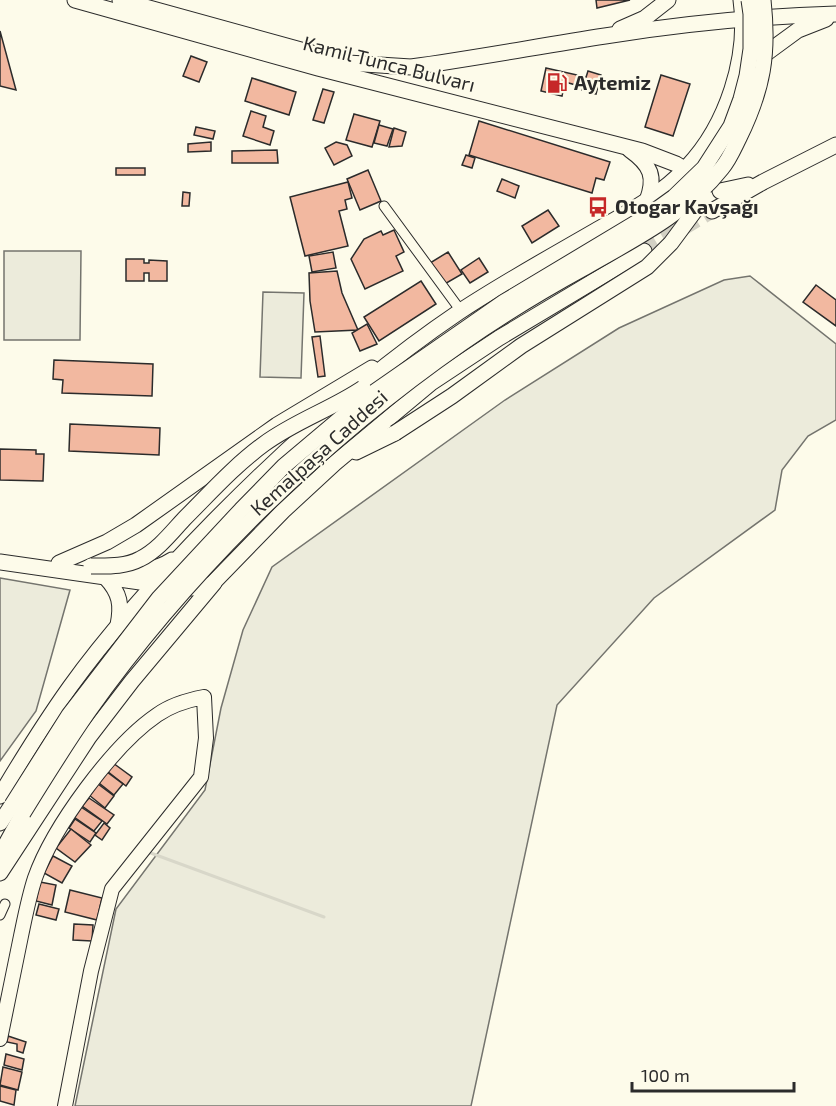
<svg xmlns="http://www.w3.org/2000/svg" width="836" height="1106" font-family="'Exo 2',sans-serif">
	<rect width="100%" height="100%" fill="#fdfbea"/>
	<g fill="#ecebdb" stroke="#74746e" stroke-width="1.5">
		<path d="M4,251H81L80,340H4Z"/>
		<path d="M750,276L836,344V420L808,436L782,470L775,510L654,598L557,705L471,1106H75L116,909L205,790L221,708L243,630L272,567L505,400L619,328L724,280Z"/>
		<path d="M263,292L304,293L301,378L260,377Z"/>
		<path d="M0,578L70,590L36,711L0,761Z"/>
	</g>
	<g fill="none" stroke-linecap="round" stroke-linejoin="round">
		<path stroke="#d8d7c9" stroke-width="3" d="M148,852L324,917"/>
	</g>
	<g fill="#f2b8a0" stroke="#2b2b2b" stroke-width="1.5">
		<path d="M596,0H630L597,8Z"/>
		<path d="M0,31L16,90L0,86Z"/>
		<path d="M191,56L207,62L199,82L183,76Z"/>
		<path d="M546,68L586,77L583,87L565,82L562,96L541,91Z"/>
		<path d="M588,71L601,75L596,94L582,90Z"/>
		<path d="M661,75L690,84L673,136L645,127Z"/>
		<path d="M252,78L296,92L289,115L245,101Z"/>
		<path d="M323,89L334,92L324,123L313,120Z"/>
		<path d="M251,111L266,116L263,127L274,131L270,145L243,136Z"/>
		<path d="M354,114L380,121L372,147L346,140Z"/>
		<path d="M479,121L610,162L604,180L596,178L592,193L469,155Z"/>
		<path d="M379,125L393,129L387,146L374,143Z"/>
		<path d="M196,127L215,131L213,139L194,135Z"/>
		<path d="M394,128L406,132L402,146L389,147Z"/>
		<path d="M211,142V151L188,152V144Z"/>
		<path d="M336,142L347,145L352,156L334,165L325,148Z"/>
		<path d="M277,150L278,163H232V151Z"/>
		<path d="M466,155L475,158L472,168L462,165Z"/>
		<rect x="116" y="168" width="29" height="7"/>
		<path d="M368,170L381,201L360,210L347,179Z"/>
		<path d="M502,179L519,186L515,198L497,191Z"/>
		<path d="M348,182L352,198L345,200L347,209L339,211L348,246L305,256L290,197Z"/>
		<path d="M183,192L190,193L189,206H182Z"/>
		<path d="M548,210L559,226L532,243L522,226Z"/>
		<path d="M394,230L404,252L396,256L403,271L365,289L351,259L364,239L381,231L383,235Z"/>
		<path d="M333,252L336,268L312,272L309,256Z"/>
		<path d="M448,252L462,274L443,285L430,263Z"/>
		<path d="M479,258L488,272L470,283L461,270Z"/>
		<path d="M126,259H144V263H149V260L167,261V281H149V273H144V281H126Z"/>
		<path d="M337,271L342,293L358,330L315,332L310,301L309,273Z"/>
		<path d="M421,281L436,304L379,341L364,317Z"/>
		<path d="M816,285L836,300V326L803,302Z"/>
		<path d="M367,324L377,344L360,351L352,333Z"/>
		<path d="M320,336L325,376L318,377L312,337Z"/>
		<path d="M54,360L153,364L152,396L62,393L63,380L53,379Z"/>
		<path d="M70,424L160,428L159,455L69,451Z"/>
		<path d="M0,449L36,450V454H44L43,481L0,480Z"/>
		<path d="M113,763L132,777L126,786L107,771Z"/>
		<path d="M107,772L123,784L114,795L99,783Z"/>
		<path d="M98,784L114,796L105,808L89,795Z"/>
		<path d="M89,798L114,815L107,824L82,806Z"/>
		<path d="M81,807L102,821L94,831L74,817Z"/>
		<path d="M75,819L96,833L90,842L69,828Z"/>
		<path d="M104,823L110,828L102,840L95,835Z"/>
		<path d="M71,829L91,845L75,862L56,848Z"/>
		<path d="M53,856L72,866L62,883L44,873Z"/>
		<path d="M40,882L56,885L52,905L36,901Z"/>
		<path d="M70,890L102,898L97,920L65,912Z"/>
		<path d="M39,904L59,909L56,920L36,915Z"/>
		<path d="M74,924L93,925L92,941L73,940Z"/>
		<path d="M8,1036L26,1042L23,1053L17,1051V1044L7,1042Z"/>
		<path d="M6,1054L24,1059L22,1070L4,1065Z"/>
		<path d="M3,1067L22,1072L18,1090L0,1085Z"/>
		<path d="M0,1086L16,1090L14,1105L0,1101Z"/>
	</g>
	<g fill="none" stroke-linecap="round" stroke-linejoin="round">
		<path stroke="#d3d1c4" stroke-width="15" stroke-dasharray="15 8" stroke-linecap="butt" d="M644,251L712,211"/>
		<g stroke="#2b2b2b" stroke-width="11">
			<g id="street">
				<path d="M384,206L461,311"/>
				<path d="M0,915L5,904"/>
			</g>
		</g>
		<g stroke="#2b2b2b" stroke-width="16">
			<path id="secondary" d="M0,1039C7,1005 14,970 21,936C25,917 29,896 35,878C53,827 113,745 157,715C171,705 188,700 204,697L206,738L201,777L112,889L91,971L65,1106"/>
		</g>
		<g stroke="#2b2b2b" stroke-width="17">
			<g id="primary">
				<path d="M75,0L318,68L642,151L676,164L691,173"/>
				<path d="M120,0L348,63L411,67C476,58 540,46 605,36C681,24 759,16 836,14"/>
				<path d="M620,29L645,18L668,0"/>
				<path d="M757,60L798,30L826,19"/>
				<path d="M630,150C651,165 656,177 647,201"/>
				<path d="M720,191L748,185"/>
				<path d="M712,211L763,182L836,145"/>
				<path d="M356,452L395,433"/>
				<path d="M0,562L182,588H198L212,584L283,511L335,463L431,383L499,338L644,251"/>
				<path d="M59,563L107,542L136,525L277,425L372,368"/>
				<path d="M117,571C136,572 155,571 172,560"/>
				<path d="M106,578C120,593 122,605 118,625"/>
				<path d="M0,796C22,759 45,722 70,687C113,627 163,573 214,521C289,445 370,372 459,312C503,283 550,257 595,231C627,213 661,195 687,167C727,125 749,57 741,0"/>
				<path d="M0,823L12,805"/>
				<path d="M0,855L23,813"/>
				<path d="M0,873L89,737L132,681L214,583"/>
			</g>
		</g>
		<use href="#street" stroke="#fdfbea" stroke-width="9"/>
		<use href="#secondary" stroke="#fdfbea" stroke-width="14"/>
		<use href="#primary" stroke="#fdfbea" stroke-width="15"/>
		<g stroke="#2b2b2b" stroke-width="17" stroke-linecap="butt">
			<g id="primary-bridge">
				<path d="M395,433L452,396L521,346L647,267L671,243L705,197"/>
				<path d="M91,566C108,566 125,567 140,559C158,550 171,533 184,519C210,493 234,466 264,444C295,421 332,409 363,388"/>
				<path d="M12,805L69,715L159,598L241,510L284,466L360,402L504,302L649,215L674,197L704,168L731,126L741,99L747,76L751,49V14L749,0"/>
				<path d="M23,813C44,779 65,745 88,712C187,572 321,441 462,343C501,316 542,291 584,268C634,239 685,215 722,168C729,160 734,148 739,138C763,89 769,54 763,0"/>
			</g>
		</g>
		<use href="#primary-bridge" stroke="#fdfbea" stroke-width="15"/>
	</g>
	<defs>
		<g id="fuel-bare" transform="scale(1.62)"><path d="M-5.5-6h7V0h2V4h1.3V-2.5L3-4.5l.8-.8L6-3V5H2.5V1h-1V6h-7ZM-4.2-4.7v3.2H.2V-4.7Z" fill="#c62828" stroke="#fdfbea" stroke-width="2.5" paint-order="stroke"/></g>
		<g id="bus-bare" transform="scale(1.62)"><path d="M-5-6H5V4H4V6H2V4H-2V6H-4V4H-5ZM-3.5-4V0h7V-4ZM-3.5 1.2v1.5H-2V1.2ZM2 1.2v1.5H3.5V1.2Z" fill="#c62828" stroke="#fdfbea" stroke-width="2.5" paint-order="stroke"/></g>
	</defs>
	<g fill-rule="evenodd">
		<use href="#fuel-bare" x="557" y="83"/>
		<use href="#bus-bare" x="598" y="207"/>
	</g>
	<g text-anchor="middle" stroke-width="4.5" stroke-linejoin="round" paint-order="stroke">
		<g font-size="20" fill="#2b2b2b" stroke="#fdfbea">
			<text transform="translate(389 64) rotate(14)" y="7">Kamil Tunca Bulvarı</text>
			<text transform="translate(319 453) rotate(-42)" y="7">Kemalpaşa Caddesi</text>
		</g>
		<g font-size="20" font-weight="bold" fill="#2b2b2b" stroke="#fdfbea" text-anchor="start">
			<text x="574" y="90">Aytemiz</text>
			<text x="615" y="214">Otogar Kavşağı</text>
		</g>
	</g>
	<path d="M632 1082v9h162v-9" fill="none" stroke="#2b2b2b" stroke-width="3"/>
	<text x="641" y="1082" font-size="18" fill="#2b2b2b" stroke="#fdfbea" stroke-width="4.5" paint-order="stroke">100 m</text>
</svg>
